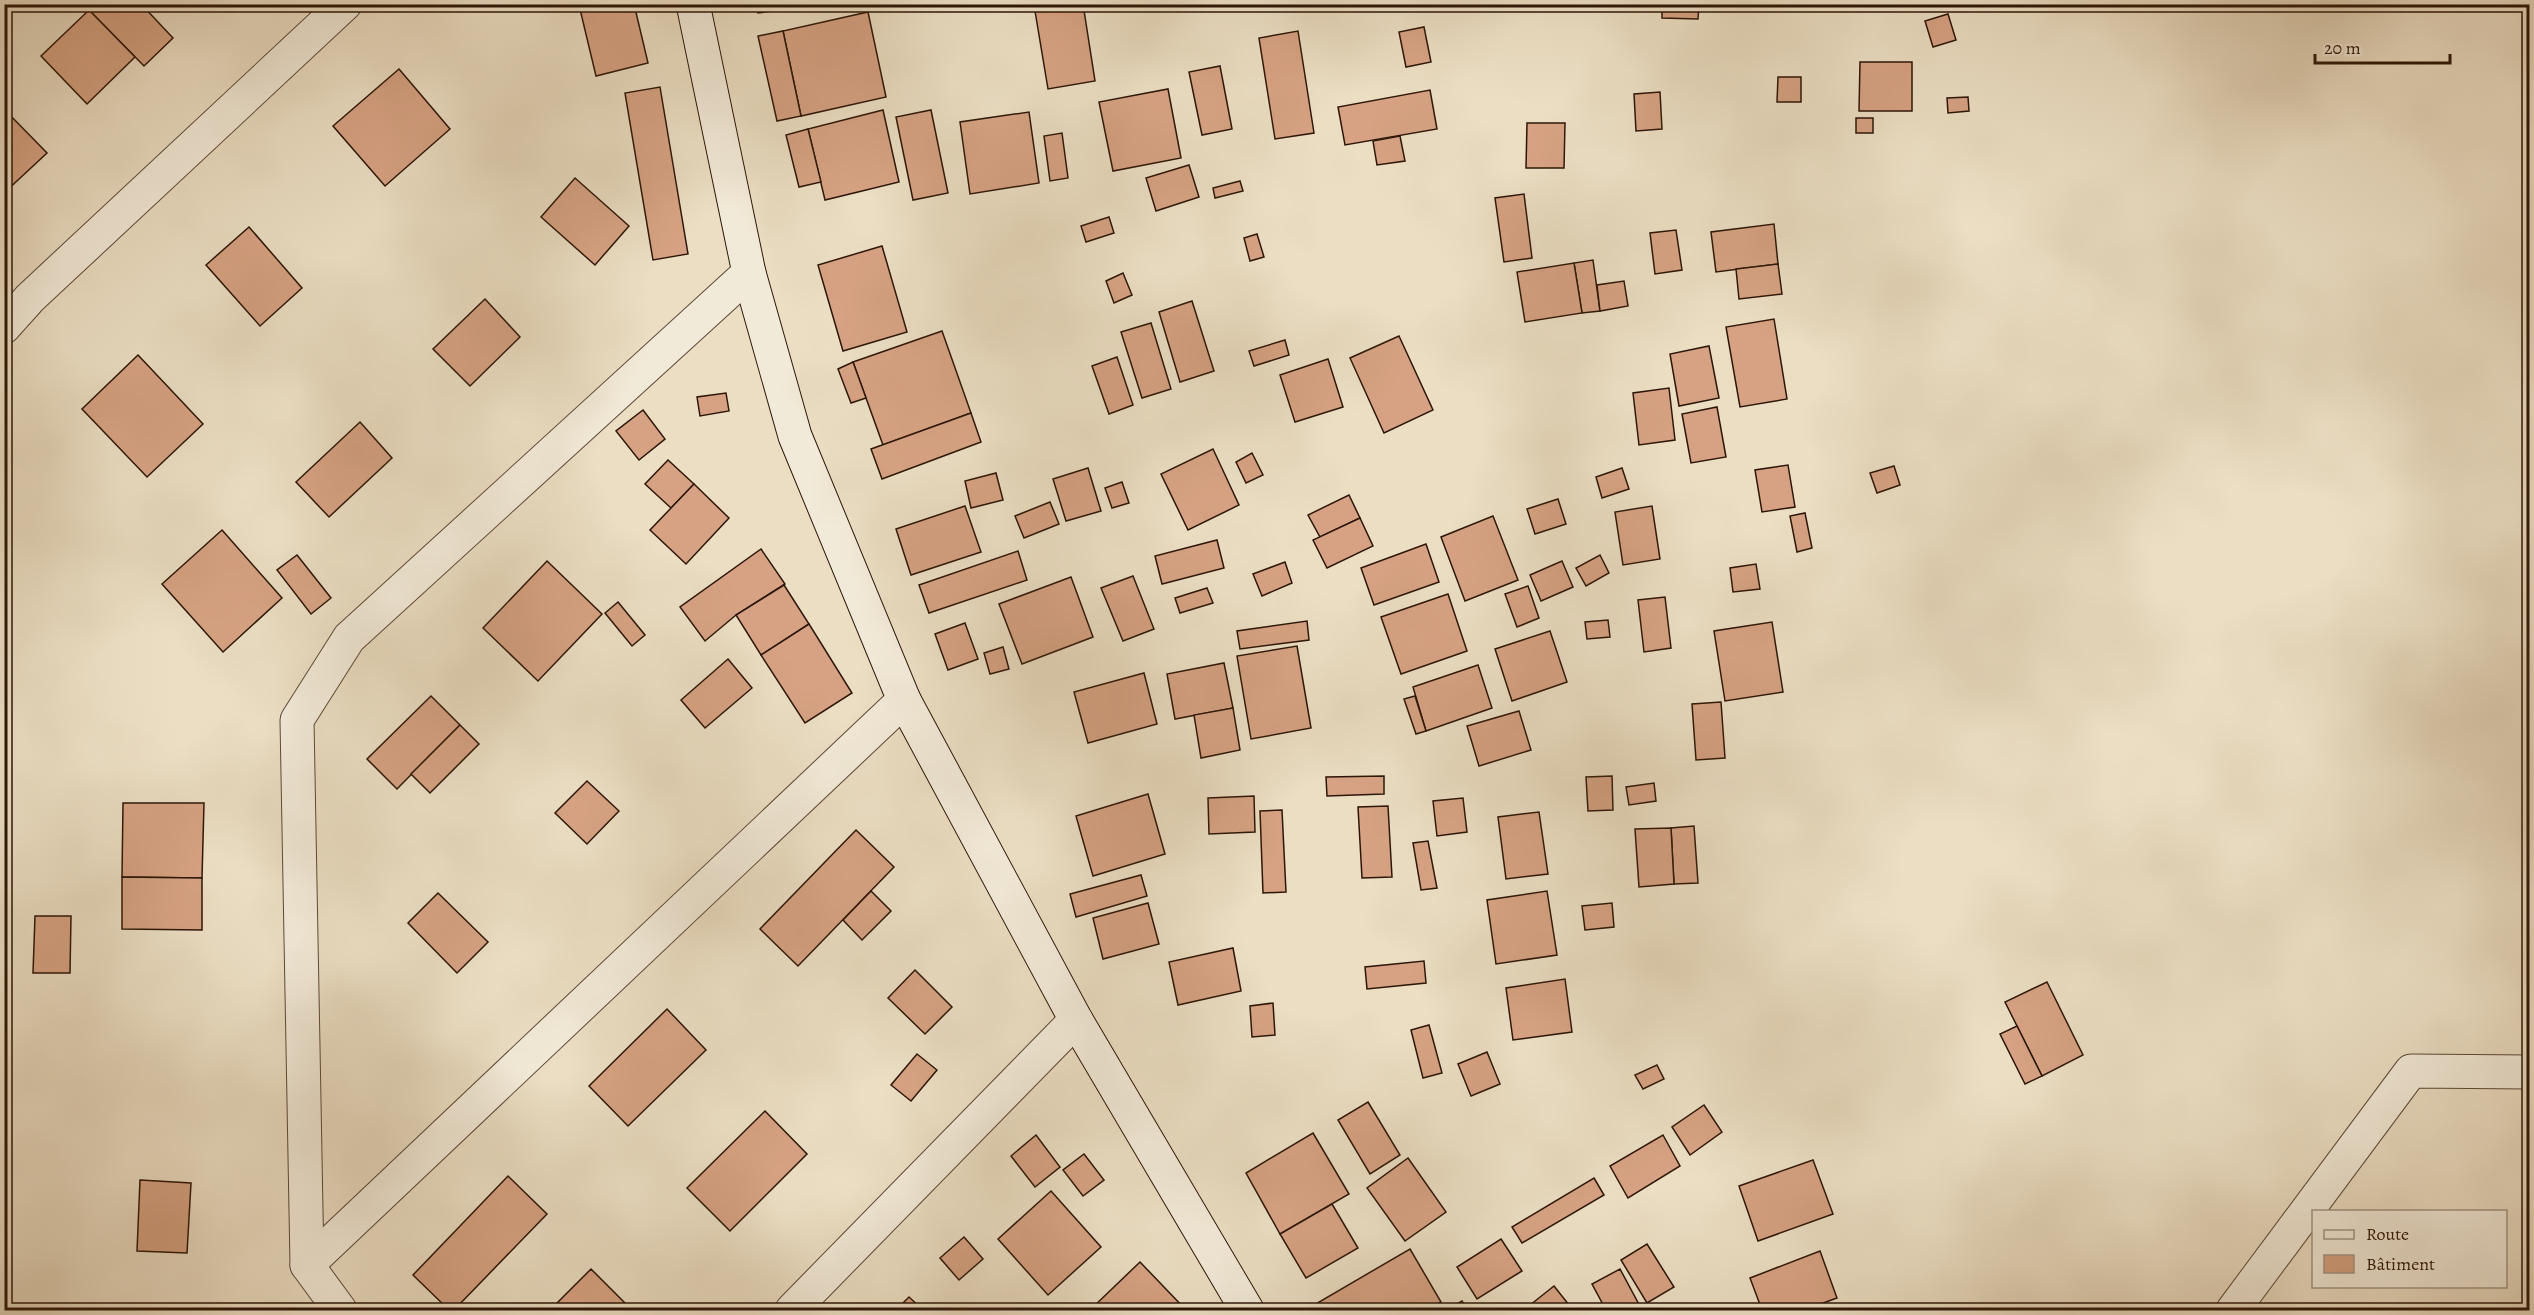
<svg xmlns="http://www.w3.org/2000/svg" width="2534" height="1315" font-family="Alegreya,serif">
	<rect width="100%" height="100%" fill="#ebdec3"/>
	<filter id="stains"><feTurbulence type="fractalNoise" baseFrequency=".00333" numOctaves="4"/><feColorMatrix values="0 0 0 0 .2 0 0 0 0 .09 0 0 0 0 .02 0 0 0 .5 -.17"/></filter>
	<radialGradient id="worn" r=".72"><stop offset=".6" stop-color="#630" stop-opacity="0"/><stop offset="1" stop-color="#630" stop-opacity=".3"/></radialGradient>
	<g fill="#d6a283" stroke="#2d1608" stroke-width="1.5">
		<path d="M95,4H141L173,38L144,66L89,10Z"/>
		<path d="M634,4L648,63L596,76L579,5Z"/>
		<path d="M756,4H791L792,8L758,13Z"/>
		<path d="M1083,4L1095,81L1048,89L1035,11Z"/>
		<path d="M1662,4H1699L1698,19L1662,18Z"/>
		<path d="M89,10L135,57L87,104L41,56Z"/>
		<path d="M868,12L886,97L801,116L783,31Z"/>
		<path d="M1948,14L1956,40L1933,47L1925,21Z"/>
		<path d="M1424,27L1431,62L1406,67L1399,32Z"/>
		<path d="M783,31L801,116L777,121L758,36Z"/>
		<path d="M1298,31L1314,133L1275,139L1259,38Z"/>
		<path d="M1860,62H1912V111H1859Z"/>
		<path d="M1220,66L1232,129L1202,135L1189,72Z"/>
		<path d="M399,69L450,129L385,186L333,126Z"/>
		<path d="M1778,77H1801V102H1777Z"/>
		<path d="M660,87L688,254L653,260L625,93Z"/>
		<path d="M1168,89L1181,158L1113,171L1099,102Z"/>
		<path d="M1430,90L1437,129L1345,145L1338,107Z"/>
		<path d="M1660,92L1662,129L1636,131L1634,94Z"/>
		<path d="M1968,97L1969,111L1948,113L1947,98Z"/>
		<path d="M4,109L47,153L4,193Z"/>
		<path d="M883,110L899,182L825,200L808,129Z"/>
		<path d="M931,110L948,193L913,200L896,117Z"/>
		<path d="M1029,112L1039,183L970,194L960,122Z"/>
		<rect x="1856" y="118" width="17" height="15"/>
		<path d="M1527,123H1565L1564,168H1526Z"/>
		<path d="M808,129L821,182L799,187L786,135Z"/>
		<path d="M1062,133L1068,178L1050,181L1044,136Z"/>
		<path d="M1400,136L1405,161L1377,165L1373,141Z"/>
		<path d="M1189,165L1199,197L1156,211L1146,178Z"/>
		<path d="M575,178L629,226L595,265L541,217Z"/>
		<path d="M1240,181L1243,191L1215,198L1213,188Z"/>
		<path d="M1524,194L1532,258L1504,262L1495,198Z"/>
		<path d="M1109,217L1114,233L1086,242L1081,226Z"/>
		<path d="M1774,224L1778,264L1716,272L1711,232Z"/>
		<path d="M249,227L302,288L260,326L206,265Z"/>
		<path d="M1676,230L1682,270L1655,274L1650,233Z"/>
		<path d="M1257,234L1264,257L1250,261L1244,238Z"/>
		<path d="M882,246L907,332L843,351L818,265Z"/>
		<path d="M1593,260L1600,311L1582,313L1574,263Z"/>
		<path d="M1574,263L1582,313L1525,322L1517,272Z"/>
		<path d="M1778,264L1782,294L1739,299L1736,269Z"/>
		<path d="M1123,273L1132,295L1114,303L1106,281Z"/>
		<path d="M1624,281L1628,306L1600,311L1597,285Z"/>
		<path d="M485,299L520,337L470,386L433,349Z"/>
		<path d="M1192,301L1214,371L1180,382L1159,312Z"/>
		<path d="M1774,319L1787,399L1740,407L1726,327Z"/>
		<path d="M1151,323L1171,389L1142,398L1121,332Z"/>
		<path d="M942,331L971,413L883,445L853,362Z"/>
		<path d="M1399,336L1433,410L1384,433L1350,358Z"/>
		<path d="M1285,340L1289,355L1254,366L1249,351Z"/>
		<path d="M1709,346L1719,398L1679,406L1670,354Z"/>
		<path d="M138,355L203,424L147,477L82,409Z"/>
		<path d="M1117,357L1133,405L1109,414L1092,366Z"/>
		<path d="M1328,359L1343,407L1295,422L1280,375Z"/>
		<path d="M853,362L866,398L851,403L838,369Z"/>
		<path d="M1669,388L1675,440L1639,445L1633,393Z"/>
		<path d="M726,393L729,411L700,416L697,397Z"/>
		<path d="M1717,407L1726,457L1691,463L1682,414Z"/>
		<path d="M643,410L665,439L639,460L616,431Z"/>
		<path d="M971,413L981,442L882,479L871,449Z"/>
		<path d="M360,422L392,458L329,517L296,482Z"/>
		<path d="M1213,449L1239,505L1188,530L1161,474Z"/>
		<path d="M1252,453L1263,475L1246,483L1236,462Z"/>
		<path d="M668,460L694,484L671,508L645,484Z"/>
		<path d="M1788,465L1795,507L1762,512L1755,470Z"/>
		<path d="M1894,466L1900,485L1877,493L1870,473Z"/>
		<path d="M1088,468L1101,511L1066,521L1053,479Z"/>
		<path d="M1622,468L1629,489L1602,498L1596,477Z"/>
		<path d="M996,473L1003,500L971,508L965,481Z"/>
		<path d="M1122,482L1129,503L1112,508L1105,488Z"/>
		<path d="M694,484L729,518L686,564L650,530Z"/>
		<path d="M1349,495L1360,518L1320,537L1308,515Z"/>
		<path d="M1558,499L1566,524L1535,534L1527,509Z"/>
		<path d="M1050,502L1059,524L1024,538L1015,516Z"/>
		<path d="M965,506L981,552L911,575L896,529Z"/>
		<path d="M1652,506L1660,559L1623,565L1615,512Z"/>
		<path d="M1805,513L1812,548L1797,552L1790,516Z"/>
		<path d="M1493,516L1518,580L1465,601L1441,537Z"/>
		<path d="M1360,518L1373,546L1327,568L1313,540Z"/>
		<path d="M222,530L282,598L223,652L162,584Z"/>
		<path d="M1217,540L1224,568L1162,584L1155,556Z"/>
		<path d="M1426,544L1439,582L1374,605L1361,568Z"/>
		<path d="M761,549L785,584L736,615L705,641L680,607Z"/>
		<path d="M1018,551L1027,580L929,613L919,585Z"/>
		<path d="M297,555L331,598L311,614L277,570Z"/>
		<path d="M1600,555L1609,573L1586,586L1576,568Z"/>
		<path d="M547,561L602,614L538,681L483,628Z"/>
		<path d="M1562,561L1573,587L1541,601L1530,575Z"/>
		<path d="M1285,562L1292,583L1262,596L1253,574Z"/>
		<path d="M1756,564L1760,589L1733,592L1730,568Z"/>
		<path d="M1133,576L1154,629L1123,641L1101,588Z"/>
		<path d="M1071,577L1093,637L1022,664L999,604Z"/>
		<path d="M784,585L809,624L761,655L736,615Z"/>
		<path d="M1528,586L1539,618L1517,627L1505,594Z"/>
		<path d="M1207,588L1213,603L1180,613L1175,598Z"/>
		<path d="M1448,594L1467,651L1401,674L1381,617Z"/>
		<path d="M1665,597L1671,648L1644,652L1638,600Z"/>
		<path d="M618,602L645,635L632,646L605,613Z"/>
		<path d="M1608,620L1610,637L1587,639L1585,622Z"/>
		<path d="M1307,621L1309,640L1240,649L1237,631Z"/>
		<path d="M1772,622L1783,692L1725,701L1714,631Z"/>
		<path d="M965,623L978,659L948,670L935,634Z"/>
		<path d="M809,624L852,693L805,723L761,655Z"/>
		<path d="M1550,631L1567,682L1512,701L1495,649Z"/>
		<path d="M1297,646L1311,728L1251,739L1237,656Z"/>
		<path d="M1003,647L1009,669L990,674L984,653Z"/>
		<path d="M728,659L752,688L705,728L681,700Z"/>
		<path d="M1224,663L1233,708L1175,719L1167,674Z"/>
		<path d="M1478,665L1492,708L1426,731L1413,687Z"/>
		<path d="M1144,673L1157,724L1088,743L1074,692Z"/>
		<path d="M431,696L460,725L397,789L367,759Z"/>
		<path d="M1415,696L1426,731L1416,734L1404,699Z"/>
		<path d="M1721,702L1725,758L1696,760L1692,704Z"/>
		<path d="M1233,708L1240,750L1201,758L1194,715Z"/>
		<path d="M1519,711L1531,750L1479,766L1467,726Z"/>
		<path d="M460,725L479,744L430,793L411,774Z"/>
		<path d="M1384,776V794L1327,796L1326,777Z"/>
		<path d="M1612,776L1613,810L1588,811L1586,777Z"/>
		<path d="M587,781L619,811L587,844L555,813Z"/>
		<path d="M1654,783L1656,801L1629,805L1626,787Z"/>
		<path d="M1148,794L1165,854L1093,876L1076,816Z"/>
		<path d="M1254,796L1255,832L1209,834L1208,798Z"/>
		<path d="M1463,798L1467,832L1437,836L1433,801Z"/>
		<path d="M123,803H204L202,878L122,877Z"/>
		<path d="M1388,806L1392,877L1362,878L1358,807Z"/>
		<path d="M1282,810L1286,892L1263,893L1260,811Z"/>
		<path d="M1539,812L1548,874L1506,879L1498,817Z"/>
		<path d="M1694,826L1698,883L1674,884L1671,828Z"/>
		<path d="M1671,828L1674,884L1639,887L1635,829Z"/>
		<path d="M856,830L894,867L798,966L760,929Z"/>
		<path d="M1428,841L1437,888L1421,890L1413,843Z"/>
		<path d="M1141,875L1147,896L1076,917L1070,894Z"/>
		<path d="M122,877L202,878V930L122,929Z"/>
		<path d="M871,891L891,911L862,940L843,920Z"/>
		<path d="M1547,891L1557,955L1496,964L1487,900Z"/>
		<path d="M438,893L488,942L457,973L408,923Z"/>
		<path d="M1148,903L1159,944L1103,959L1093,918Z"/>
		<path d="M1612,903L1614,927L1585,930L1582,906Z"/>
		<path d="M35,916H71L70,973H33Z"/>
		<path d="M1233,948L1241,991L1178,1005L1169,962Z"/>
		<path d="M1424,961L1426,983L1367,989L1365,967Z"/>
		<path d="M915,970L952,1007L925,1034L888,998Z"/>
		<path d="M1565,979L1572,1032L1513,1040L1506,988Z"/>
		<path d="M2047,982L2083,1055L2042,1076L2005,1002Z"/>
		<path d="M1273,1003L1275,1035L1252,1037L1250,1006Z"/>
		<path d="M667,1009L706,1050L628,1126L589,1086Z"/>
		<path d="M1429,1025L1442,1073L1423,1078L1411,1030Z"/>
		<path d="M2017,1026L2042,1076L2025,1084L2000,1034Z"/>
		<path d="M1487,1052L1500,1084L1471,1096L1458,1064Z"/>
		<path d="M917,1054L937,1070L911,1101L891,1085Z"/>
		<path d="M1657,1065L1664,1079L1643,1089L1635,1075Z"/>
		<path d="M1368,1102L1400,1155L1370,1174L1338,1120Z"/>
		<path d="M1704,1105L1722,1132L1690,1155L1672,1127Z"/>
		<path d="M765,1111L807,1154L730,1231L687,1188Z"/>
		<path d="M1313,1133L1349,1194L1280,1234L1246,1173Z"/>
		<path d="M1036,1135L1060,1167L1035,1187L1011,1156Z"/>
		<path d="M1663,1135L1680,1166L1628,1198L1610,1166Z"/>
		<path d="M1084,1154L1104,1180L1083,1196L1063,1170Z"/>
		<path d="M1408,1158L1446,1212L1405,1241L1367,1188Z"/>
		<path d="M1813,1160L1833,1214L1758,1241L1739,1186Z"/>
		<path d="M508,1176L547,1214L454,1310H449L413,1275Z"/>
		<path d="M1594,1178L1604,1195L1522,1243L1512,1227Z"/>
		<path d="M140,1180L191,1183L187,1253L137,1251Z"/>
		<path d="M1051,1191L1101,1247L1048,1295L998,1239Z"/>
		<path d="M1332,1204L1358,1248L1306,1278L1280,1234Z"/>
		<path d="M964,1237L983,1259L959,1280L940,1258Z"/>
		<path d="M1501,1239L1522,1271L1477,1299L1457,1267Z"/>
		<path d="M1647,1244L1674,1287L1647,1303L1621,1260Z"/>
		<path d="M1410,1249L1441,1302L1426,1310H1317L1314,1305Z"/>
		<path d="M1820,1251L1837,1298L1804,1310H1762L1750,1278Z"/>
		<path d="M1140,1262L1186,1310H1090Z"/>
		<path d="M591,1269L632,1310H550Z"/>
		<path d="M1620,1269L1642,1310H1606L1592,1284Z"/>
		<path d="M1554,1286L1573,1310H1525V1309Z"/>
		<path d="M909,1297L923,1310H896Z"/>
		<path d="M1462,1301L1468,1310H1446Z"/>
	</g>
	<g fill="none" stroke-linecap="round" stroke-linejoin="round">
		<g stroke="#5c4837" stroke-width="35">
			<g id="street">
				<path d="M4,327L30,298L345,4"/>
				<path d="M307,1265L297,720L349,638L749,273"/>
				<path d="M340,1310L307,1265L904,700"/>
				<path d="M792,1310L1076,1020"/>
				<path d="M2233,1310L2411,1071L2530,1072"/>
			</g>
		</g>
		<g stroke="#2d1608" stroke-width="35">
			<path id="secondary" d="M693,4L749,273L795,436L904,700L1076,1020L1247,1310"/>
		</g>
		<use href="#street" stroke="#f2ead8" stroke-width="33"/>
		<use href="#secondary" stroke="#f2ead8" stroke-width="33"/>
	</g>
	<rect width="2534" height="1315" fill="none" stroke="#ebdec3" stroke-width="24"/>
	<rect x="6" y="6" width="2522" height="1303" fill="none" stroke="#2d1608" stroke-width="3"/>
	<rect x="12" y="12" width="2510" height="1291" fill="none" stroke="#2d1608" stroke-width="1.5"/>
	<rect x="2312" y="1210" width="195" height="78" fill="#f2ead8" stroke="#a39585" stroke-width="1.5"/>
	<rect x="2324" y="1230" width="30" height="9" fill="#f2ead8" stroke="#a39585" stroke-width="1.5"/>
	<text x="2366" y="1240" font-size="18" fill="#2d1608">Route</text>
	<rect x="2324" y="1255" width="30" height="18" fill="#d6a283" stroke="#a39585" stroke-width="1.5"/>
	<text x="2366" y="1270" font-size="18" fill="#2d1608">Bâtiment</text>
	<path d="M2315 54v9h135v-9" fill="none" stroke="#2d1608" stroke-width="3"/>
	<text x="2324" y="54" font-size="18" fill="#2d1608" stroke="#f2ead8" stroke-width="4.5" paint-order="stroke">20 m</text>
	<rect width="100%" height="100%" filter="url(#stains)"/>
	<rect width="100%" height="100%" fill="url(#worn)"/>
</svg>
